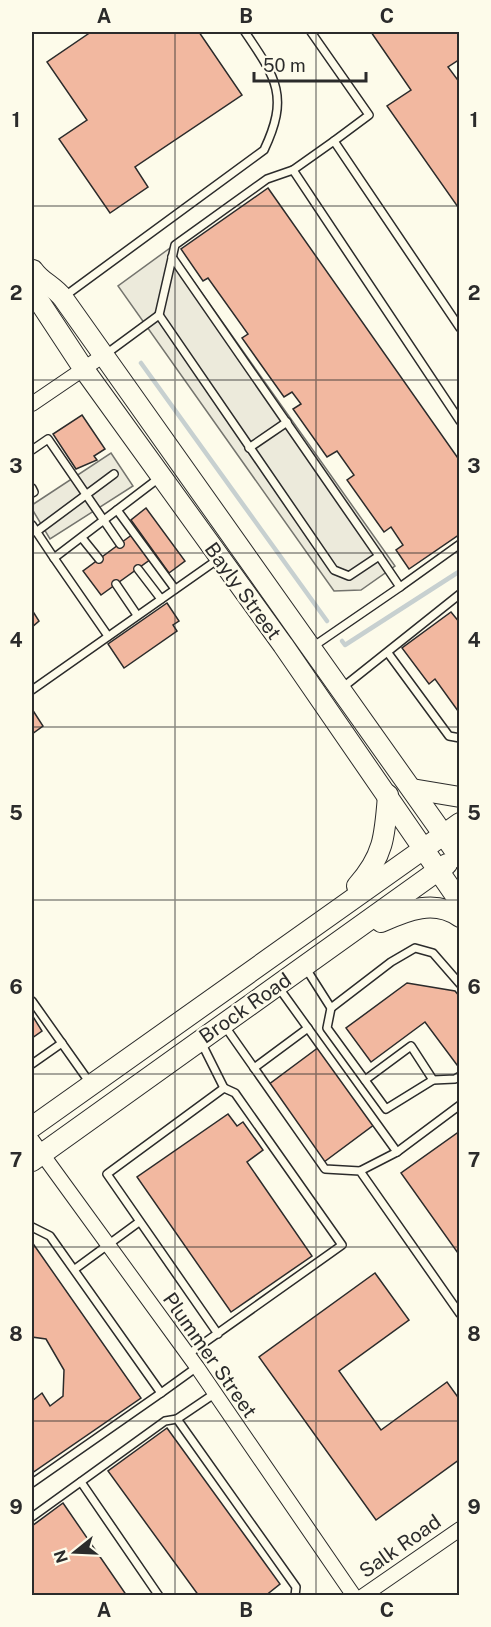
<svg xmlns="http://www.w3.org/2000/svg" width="491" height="1627" font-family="'Public Sans',sans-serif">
	<rect width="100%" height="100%" fill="#fdfbea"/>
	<g fill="#eceadb" stroke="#74746e" stroke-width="1.5">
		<path d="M170,248L395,566L361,590L334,591L118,286Z"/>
		<path d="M111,453L133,486L50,539L32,509V505Z"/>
	</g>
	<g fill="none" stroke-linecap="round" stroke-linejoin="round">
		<g stroke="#c7d0d0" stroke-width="4.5">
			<path d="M141,363L327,621"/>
			<path d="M342,641L345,645L460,571"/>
		</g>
	</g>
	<g fill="#f2b8a0" stroke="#2b2b2b" stroke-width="1.5">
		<path d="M91,32H199L242,95L135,167L148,187L110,213L59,139L87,120L47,62Z"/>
		<path d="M371,32H460V59L448,67L460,83V210L387,106L411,90Z"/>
		<path d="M268,188L460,461V534L409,569L396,550L403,545L391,527L384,532L347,480L354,475L337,451L327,457L293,409L301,404L292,392L284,397L242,338L248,334L208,278L203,281L181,249Z"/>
		<path d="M82,415L105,449L94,456L97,460L76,469L53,434Z"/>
		<path d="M146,508L185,561L169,573L131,520Z"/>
		<path d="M133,534L151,559L101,595L83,571Z"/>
		<path d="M167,603L179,621L173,625L177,631L124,668L108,644Z"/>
		<path d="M32,610L39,621L32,627Z"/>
		<path d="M451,612L460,623L458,711L435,679L429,684L402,648Z"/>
		<path d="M32,709L43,726L32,734Z"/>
		<path d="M407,983L455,991L460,997V1069L425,1022L371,1062L346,1028Z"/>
		<path d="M32,1015L42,1031L32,1038Z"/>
		<path d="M319,1047L375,1124L324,1162L268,1085Z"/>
		<path d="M228,1114L237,1126L243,1122L263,1150L247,1162L312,1256L231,1312L137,1177Z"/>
		<path d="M460,1131V1256L401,1173Z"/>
		<path d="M34,1245L141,1398L32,1473V1401L42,1393L50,1406L63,1396L64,1370L46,1339L32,1337V1247Z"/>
		<path d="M375,1273L409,1320L339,1371L381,1430L447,1382L460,1400V1459L376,1520L259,1357Z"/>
		<path d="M167,1428L280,1584L265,1596H199L108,1471Z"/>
		<path d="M63,1503L127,1596H32V1526Z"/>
	</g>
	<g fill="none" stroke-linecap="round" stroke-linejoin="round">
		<g stroke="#2b2b2b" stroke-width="10">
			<g id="lane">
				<path d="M311,32L369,115L334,141"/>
				<path d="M293,170L334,141L460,328"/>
				<path d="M172,257L379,556"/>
				<path d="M65,296L264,150C289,97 277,79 245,32"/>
				<path d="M159,315L175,245L267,179L293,170L460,421"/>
				<path d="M106,354L159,315L334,570L349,576L379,556L400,587L314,646"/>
				<path d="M249,448L287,422"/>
				<path d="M32,450L48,439L120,544"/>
				<path d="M32,488L34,492L32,493"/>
				<path d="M117,510L175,589"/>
				<path d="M32,525L54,558L159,478"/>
				<path d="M36,532L114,474"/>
				<path d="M82,538L99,559"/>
				<path d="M54,558L108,636"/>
				<path d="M138,569L161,599"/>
				<path d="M116,584L137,615"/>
				<path d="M400,587L460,544"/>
				<path d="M388,653L449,736L460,738"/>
				<path d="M342,688L460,594"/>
				<path d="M32,690L217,560"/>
				<path d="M305,967L331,1008L327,1028L386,1109L433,1080L455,1079L460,1076"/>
				<path d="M279,988L397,1152L360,1171"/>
				<path d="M32,1001L90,1083"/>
				<path d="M331,1008L391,962L415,948L433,953L460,984"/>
				<path d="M224,1025L325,1169L360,1171L460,1314"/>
				<path d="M201,1042L224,1088"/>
				<path d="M32,1064L62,1043"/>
				<path d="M254,1068L308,1028"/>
				<path d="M365,1080L411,1046L433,1080"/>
				<path d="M397,1152L460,1105"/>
				<path d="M32,1227L50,1236L161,1393L32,1483"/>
				<path d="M75,1269L139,1222"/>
				<path d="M187,1355L342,1245L235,1093L224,1088L107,1174L218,1334"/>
				<path d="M161,1393L197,1367"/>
				<path d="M214,1394L177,1419L296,1587L295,1596"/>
				<path d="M81,1482L159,1596"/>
				<path d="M32,1517L165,1421L177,1419"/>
			</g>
		</g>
		<g stroke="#2b2b2b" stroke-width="16">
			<g id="street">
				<path d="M32,404L104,355"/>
				<path d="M32,1140L197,1367L354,1596"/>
				<path d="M363,1596L460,1529"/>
			</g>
		</g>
		<g stroke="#2b2b2b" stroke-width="22">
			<g id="secondary">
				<path d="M33,270C41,282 54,286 63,298L460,858"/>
				<path d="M39,278L37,298L83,368L283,645L460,902"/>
				<path d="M412,789L460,797"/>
				<path d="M357,886C384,856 385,835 388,795"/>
				<path d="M381,922C407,910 435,899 460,917"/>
				<path d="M32,1127L460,823"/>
				<path d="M32,1161L447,864"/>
			</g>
		</g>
		<use href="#lane" stroke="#fdfbea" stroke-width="7"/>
		<use href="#street" stroke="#fdfbea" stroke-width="14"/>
		<use href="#secondary" stroke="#fdfbea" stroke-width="20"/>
	</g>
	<path fill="none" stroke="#2b2b2b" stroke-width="1.5" stroke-opacity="0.55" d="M175,32V1596M316,32V1596M32,206H460M32,380H460M32,553H460M32,727H460M32,900H460M32,1074H460M32,1247H460M32,1421H460"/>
	<g text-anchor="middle" stroke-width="4.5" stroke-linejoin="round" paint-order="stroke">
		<g font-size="20" fill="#2b2b2b" stroke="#fdfbea">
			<text transform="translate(243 591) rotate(54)" y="7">Bayly Street</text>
			<text transform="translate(245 1008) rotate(-35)" y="7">Brock Road</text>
			<text transform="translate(210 1355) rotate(55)" y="7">Plummer Street</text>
			<text transform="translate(400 1546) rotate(-35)" y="7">Salk Road</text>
		</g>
	</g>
	<rect width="491" height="1627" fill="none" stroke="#fdfbea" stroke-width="66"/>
	<g transform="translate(75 1552) rotate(252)" stroke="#fdfbea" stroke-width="4.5" paint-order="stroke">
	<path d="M0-4.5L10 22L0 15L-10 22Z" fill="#2b2b2b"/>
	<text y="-9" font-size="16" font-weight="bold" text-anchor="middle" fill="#2b2b2b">N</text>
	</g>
	<path d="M254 72v9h112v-9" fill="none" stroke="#2b2b2b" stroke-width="3"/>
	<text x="263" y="72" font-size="18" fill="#2b2b2b" stroke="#fdfbea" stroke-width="4.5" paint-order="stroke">50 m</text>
	<rect x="33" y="33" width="425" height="1561" fill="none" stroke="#2b2b2b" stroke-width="2"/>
	<g font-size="20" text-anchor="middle" font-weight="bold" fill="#2b2b2b">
		<text x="104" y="23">A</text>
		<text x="246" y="23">B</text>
		<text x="387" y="23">C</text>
		<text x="16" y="127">1</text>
		<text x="474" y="127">1</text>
		<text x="16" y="300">2</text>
		<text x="474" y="300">2</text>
		<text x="16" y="473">3</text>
		<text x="474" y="473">3</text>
		<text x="16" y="647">4</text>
		<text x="474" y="647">4</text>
		<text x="16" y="820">5</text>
		<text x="474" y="820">5</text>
		<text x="16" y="994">6</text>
		<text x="474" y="994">6</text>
		<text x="16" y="1167">7</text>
		<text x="474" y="1167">7</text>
		<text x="16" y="1341">8</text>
		<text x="474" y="1341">8</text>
		<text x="16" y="1514">9</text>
		<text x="474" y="1514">9</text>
		<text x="104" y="1617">A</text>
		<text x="246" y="1617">B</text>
		<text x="387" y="1617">C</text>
	</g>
</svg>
